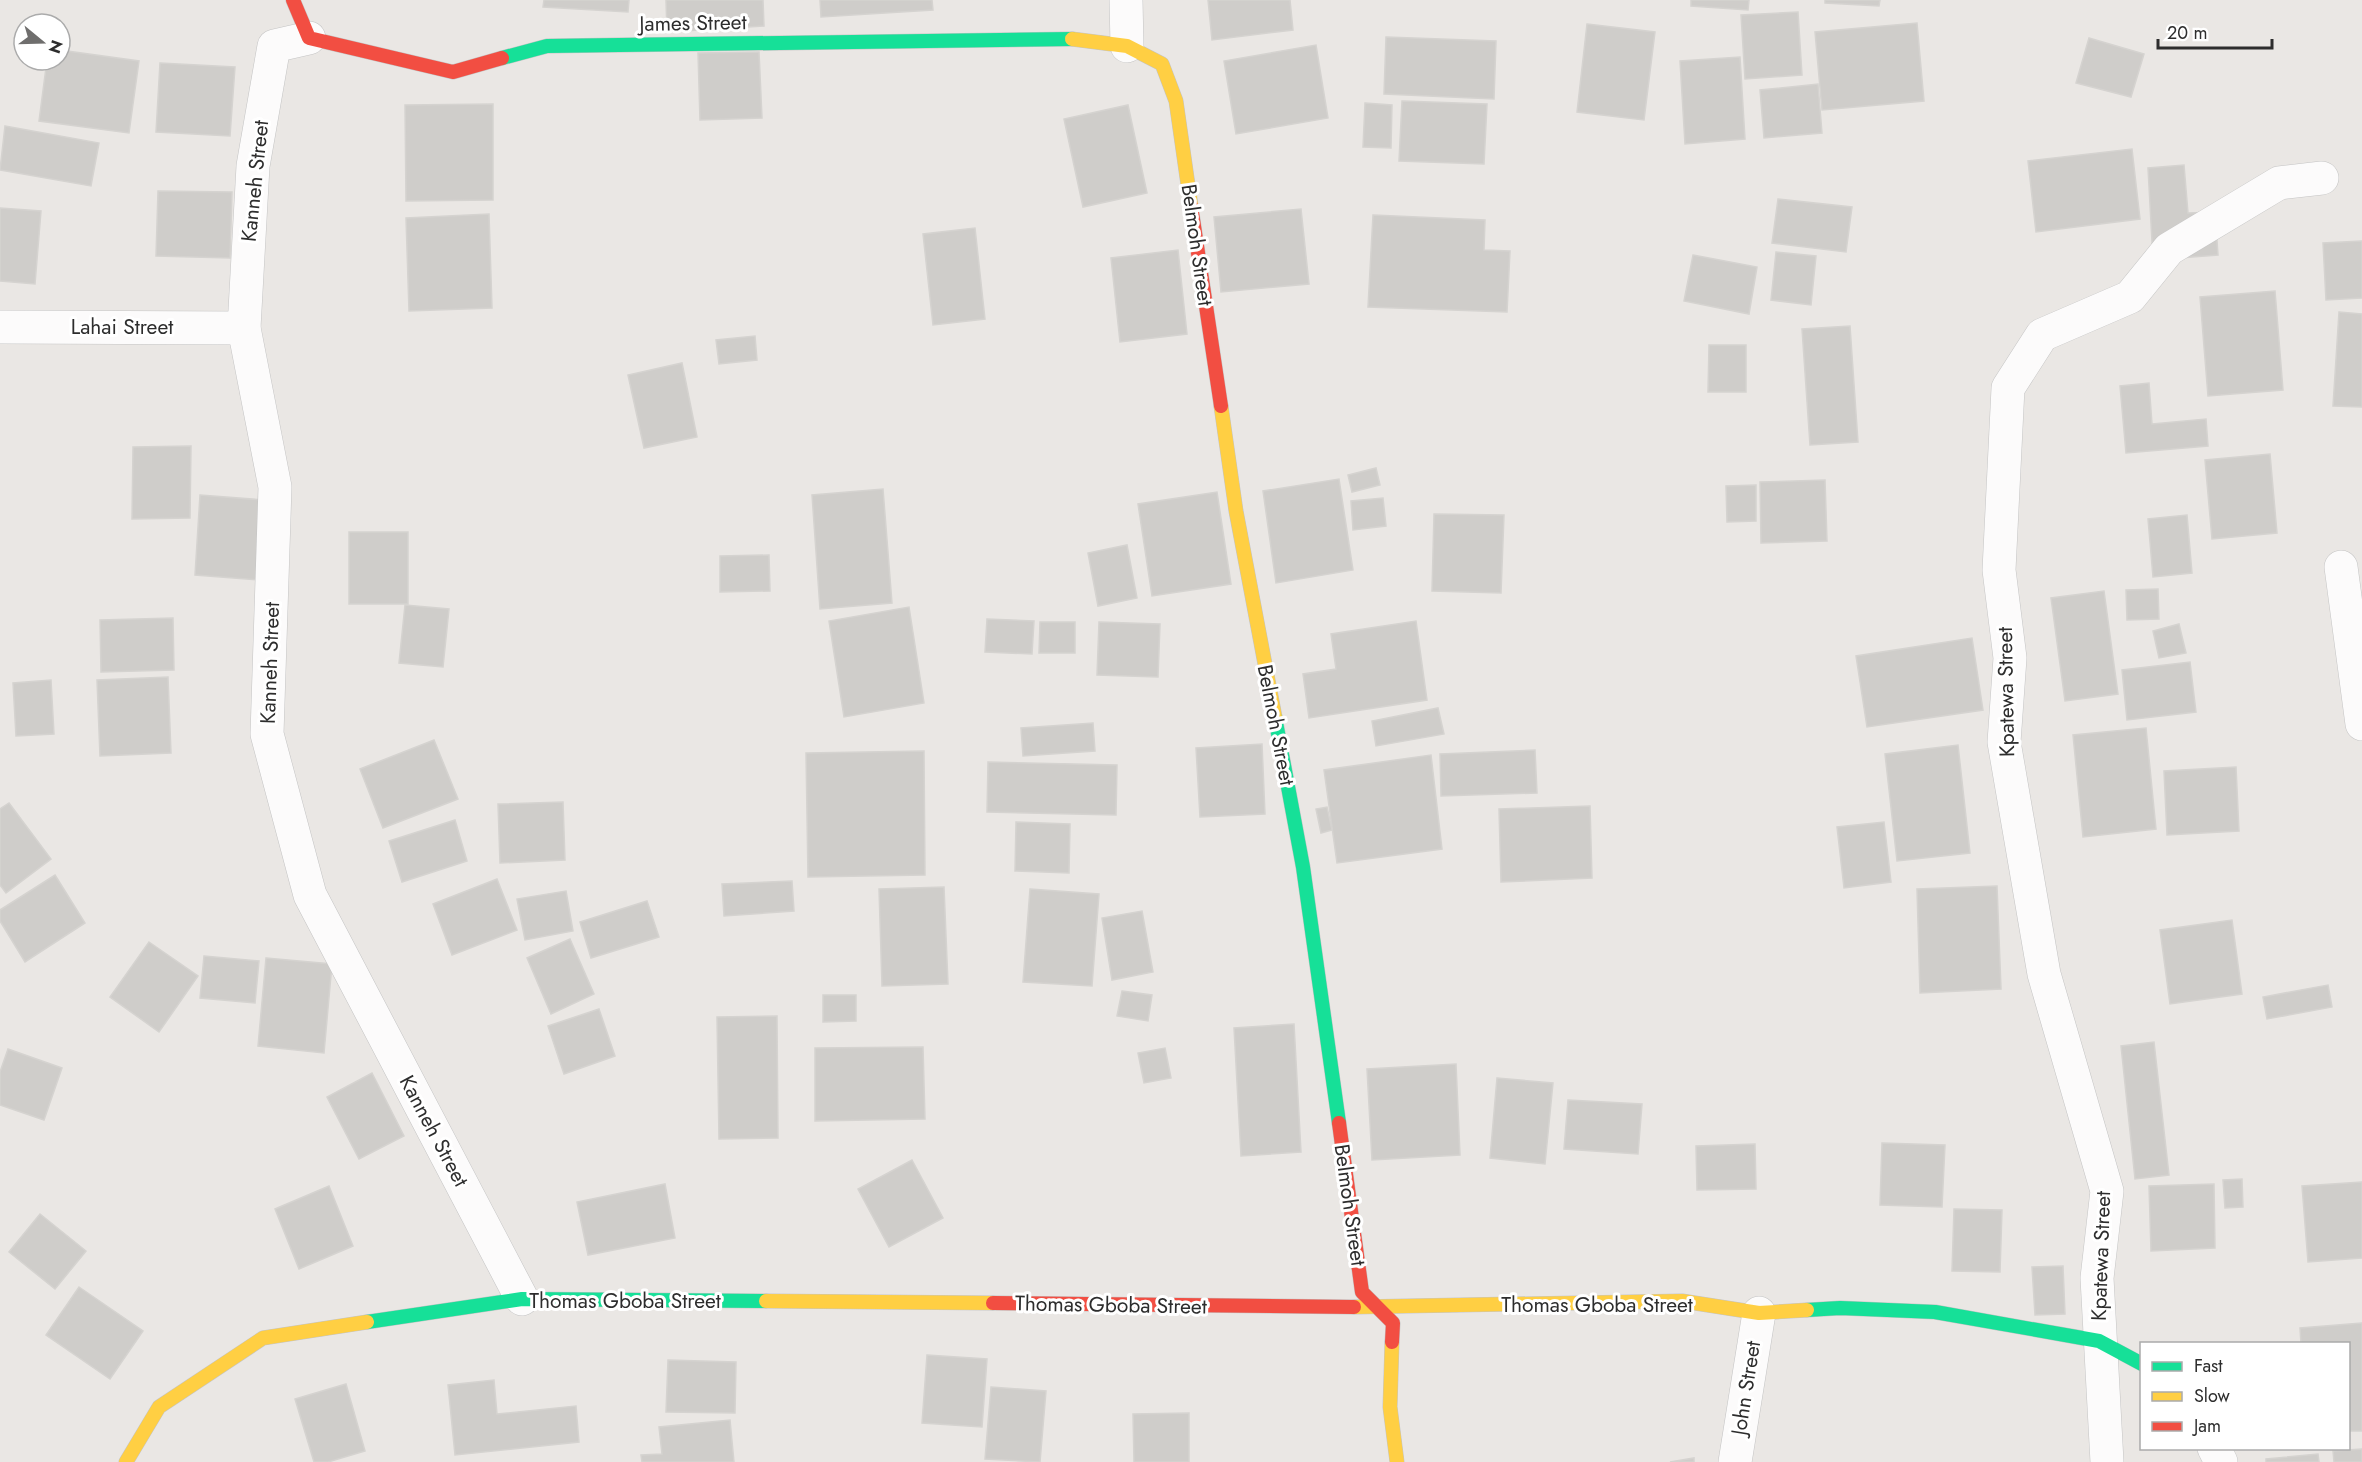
<svg xmlns="http://www.w3.org/2000/svg" width="2362" height="1462" font-family="Jost,sans-serif">
	<rect width="100%" height="100%" fill="#eae7e4"/>
	<g fill="#cfcdca" stroke="#d5d3d0" stroke-width="1.5">
		<path d="M544,0H629L628,12L543,7Z"/>
		<path d="M666,0H763L764,26L667,32Z"/>
		<path d="M820,0H932L933,10L821,17Z"/>
		<path d="M1208,0H1290L1293,30L1212,40Z"/>
		<path d="M1691,0H1749L1748,10L1691,6Z"/>
		<path d="M1825,0H1880L1879,6L1825,3Z"/>
		<path d="M1798,12L1802,75L1745,79L1741,15Z"/>
		<path d="M1917,23L1924,101L1822,110L1815,32Z"/>
		<path d="M1587,24L1655,32L1644,120L1577,112Z"/>
		<path d="M1386,37L1496,41L1494,99L1384,94Z"/>
		<path d="M2089,38L2144,54L2131,97L2076,83Z"/>
		<path d="M1316,45L1328,118L1236,134L1224,61Z"/>
		<path d="M60,50L139,61L129,133L39,121L47,60H60Z"/>
		<path d="M759,52L762,118L700,120L698,53Z"/>
		<path d="M1740,57L1745,139L1685,144L1680,61Z"/>
		<path d="M160,63L235,67L230,136L156,132Z"/>
		<path d="M1818,84L1822,133L1764,138L1760,90Z"/>
		<path d="M1402,101L1487,104L1484,164L1399,161Z"/>
		<path d="M1365,103L1392,105L1391,148L1363,147Z"/>
		<path d="M493,104V200L406,201L405,105Z"/>
		<path d="M1128,105L1147,193L1083,207L1064,119Z"/>
		<path d="M5,126L99,143L91,186L0,170Z"/>
		<path d="M2132,149L2140,219L2036,232L2028,161Z"/>
		<path d="M2184,165L2188,213L2215,212L2218,255L2153,260L2148,168Z"/>
		<path d="M158,191L232,192L230,258L156,256Z"/>
		<path d="M1778,199L1852,207L1846,252L1772,243Z"/>
		<path d="M0,208L41,211L35,284L0,281Z"/>
		<path d="M1301,209L1309,284L1221,292L1214,217Z"/>
		<path d="M489,214L492,308L409,311L406,218Z"/>
		<path d="M1373,215L1485,220L1484,250L1510,251L1507,312L1368,307Z"/>
		<path d="M975,228L985,319L933,325L923,234Z"/>
		<path d="M2362,241V298L2326,300L2323,243Z"/>
		<path d="M1178,250L1187,334L1120,342L1111,258Z"/>
		<path d="M1776,252L1816,256L1811,305L1771,300Z"/>
		<path d="M1693,255L1757,267L1749,314L1684,301Z"/>
		<path d="M2275,291L2283,390L2208,396L2200,297Z"/>
		<path d="M2339,312L2362,314V407L2333,406Z"/>
		<path d="M1850,326L1858,442L1810,445L1802,329Z"/>
		<path d="M755,336L757,360L719,364L716,340Z"/>
		<path d="M1709,345H1746V392H1708Z"/>
		<path d="M682,363L697,437L644,448L628,375Z"/>
		<path d="M2149,383L2152,424L2206,419L2208,446L2126,453L2120,386Z"/>
		<path d="M191,446L190,518L132,519L133,447Z"/>
		<path d="M2270,454L2277,533L2212,539L2205,460Z"/>
		<path d="M1376,468L1380,485L1352,492L1348,475Z"/>
		<path d="M1339,479L1353,570L1276,583L1263,491Z"/>
		<path d="M1825,480L1827,541L1761,543L1760,482Z"/>
		<path d="M1756,485V521L1727,522L1726,486Z"/>
		<path d="M883,489L892,603L820,609L812,495Z"/>
		<path d="M1217,492L1231,584L1152,596L1138,504Z"/>
		<path d="M200,495L264,500L258,580L195,575Z"/>
		<path d="M1383,498L1386,526L1353,530L1351,501Z"/>
		<path d="M1434,514L1504,515L1501,593L1432,591Z"/>
		<path d="M2187,515L2192,573L2153,577L2148,519Z"/>
		<rect x="349" y="532" width="59" height="72"/>
		<path d="M1127,545L1137,598L1098,606L1088,553Z"/>
		<path d="M769,555L770,591L720,592V556Z"/>
		<path d="M2158,589L2159,619L2127,620L2126,590Z"/>
		<path d="M2104,591L2118,694L2065,701L2051,598Z"/>
		<path d="M405,605L449,609L443,667L399,663Z"/>
		<path d="M909,607L924,703L844,717L829,621Z"/>
		<path d="M173,618L174,670L101,672L100,620Z"/>
		<path d="M987,619L1034,621L1032,654L985,652Z"/>
		<path d="M1416,621L1427,700L1309,718L1303,674L1336,669L1331,634Z"/>
		<path d="M1040,622H1075V653H1039Z"/>
		<path d="M1099,622L1160,624L1158,677L1097,675Z"/>
		<path d="M2179,624L2186,653L2159,658L2153,631Z"/>
		<path d="M1972,638L1983,710L1867,727L1856,656Z"/>
		<path d="M2190,662L2196,712L2127,720L2122,670Z"/>
		<path d="M168,677L171,753L100,756L97,680Z"/>
		<path d="M51,680L54,734L16,736L13,683Z"/>
		<path d="M1438,708L1444,734L1376,746L1372,721Z"/>
		<path d="M1093,723L1095,751L1023,756L1021,728Z"/>
		<path d="M2146,728L2156,829L2083,837L2073,735Z"/>
		<path d="M434,740L458,799L383,828L360,769Z"/>
		<path d="M1262,744L1265,814L1200,817L1196,748Z"/>
		<path d="M1958,745L1970,853L1897,861L1885,754Z"/>
		<path d="M1535,750L1537,793L1441,796L1440,754Z"/>
		<path d="M924,751L925,875L808,877L806,753Z"/>
		<path d="M1431,755L1442,849L1337,863L1324,770Z"/>
		<path d="M988,762L1117,765L1116,815L987,812Z"/>
		<path d="M2236,767L2239,831L2167,835L2164,771Z"/>
		<path d="M563,802L565,860L500,863L498,804Z"/>
		<path d="M9,803L51,859L6,893L0,885V809Z"/>
		<path d="M1590,806L1592,878L1501,882L1499,809Z"/>
		<path d="M1327,807L1332,830L1321,833L1316,809Z"/>
		<path d="M455,820L467,861L402,882L389,841Z"/>
		<path d="M1016,822L1070,824L1069,873L1015,871Z"/>
		<path d="M1884,822L1891,882L1844,888L1837,827Z"/>
		<path d="M55,875L85,923L25,962L0,921V910Z"/>
		<path d="M497,879L517,930L452,955L433,904Z"/>
		<path d="M792,881L794,911L724,916L722,884Z"/>
		<path d="M1997,886L2001,989L1920,993L1917,889Z"/>
		<path d="M944,887L948,984L882,986L879,889Z"/>
		<path d="M1030,889L1099,894L1092,986L1023,982Z"/>
		<path d="M566,891L573,931L525,940L517,899Z"/>
		<path d="M647,901L659,937L591,958L580,922Z"/>
		<path d="M1142,911L1153,972L1112,980L1102,918Z"/>
		<path d="M2232,920L2242,994L2170,1004L2160,930Z"/>
		<path d="M570,939L594,994L551,1014L527,958Z"/>
		<path d="M149,942L198,976L159,1032L110,997Z"/>
		<path d="M204,956L259,961L255,1003L200,998Z"/>
		<path d="M266,958L332,964L324,1053L258,1046Z"/>
		<path d="M2328,985L2332,1007L2267,1019L2263,997Z"/>
		<path d="M1122,991L1152,995L1148,1021L1117,1016Z"/>
		<path d="M823,995H856V1021L823,1022Z"/>
		<path d="M599,1009L615,1056L564,1074L548,1026Z"/>
		<path d="M777,1016L778,1138L719,1139L717,1017Z"/>
		<path d="M1294,1024L1301,1152L1241,1156L1234,1028Z"/>
		<path d="M2154,1042L2169,1175L2135,1179L2121,1046Z"/>
		<path d="M923,1047L925,1119L815,1121V1048Z"/>
		<path d="M1165,1048L1171,1078L1144,1083L1138,1053Z"/>
		<path d="M8,1049L62,1068L44,1120L0,1105V1072Z"/>
		<path d="M1456,1064L1460,1155L1372,1160L1367,1069Z"/>
		<path d="M372,1073L404,1136L359,1159L327,1097Z"/>
		<path d="M1497,1078L1553,1083L1545,1164L1490,1158Z"/>
		<path d="M1568,1100L1642,1104L1638,1154L1564,1149Z"/>
		<path d="M1882,1143L1945,1145L1942,1207L1880,1205Z"/>
		<path d="M1755,1144L1756,1189L1697,1190L1696,1146Z"/>
		<path d="M912,1160L943,1218L889,1247L858,1189Z"/>
		<path d="M2242,1179L2243,1207L2225,1208L2223,1180Z"/>
		<path d="M2362,1182V1258L2308,1262L2302,1186Z"/>
		<path d="M665,1184L675,1238L588,1255L577,1202Z"/>
		<path d="M2214,1184L2215,1248L2151,1251L2149,1186Z"/>
		<path d="M329,1186L353,1246L299,1269L275,1209Z"/>
		<path d="M1954,1209L2002,1210L2000,1272L1952,1271Z"/>
		<path d="M40,1214L86,1251L55,1289L9,1252Z"/>
		<path d="M2063,1266L2065,1314L2035,1315L2032,1267Z"/>
		<path d="M79,1287L143,1331L110,1379L46,1335Z"/>
		<path d="M2362,1323V1431H2348V1344H2301L2300,1328Z"/>
		<path d="M927,1355L987,1359L982,1427L922,1423Z"/>
		<path d="M668,1360L736,1362L735,1413L666,1412Z"/>
		<path d="M494,1380L497,1414L576,1406L579,1442L455,1455L448,1385Z"/>
		<path d="M346,1384L365,1451L328,1462H314L295,1399Z"/>
		<path d="M991,1387L1046,1391L1040,1462L985,1459Z"/>
		<path d="M1189,1413V1462H1134L1133,1414Z"/>
		<path d="M730,1420L734,1462H642L641,1455L662,1454L659,1427Z"/>
		<path d="M2362,1449V1462H2334L2333,1451Z"/>
		<path d="M2318,1454L2319,1462H2266V1459Z"/>
		<path d="M1694,1458V1462H1670Z"/>
	</g>
	<g fill="none" stroke-linecap="round" stroke-linejoin="round">
		<g stroke="#c4c4c4" stroke-width="34">
			<g id="street">
				<path d="M1126,0L1127,46"/>
				<path d="M309,38L274,46L253,166L244,328L275,487L267,734L310,895L522,1299"/>
				<path d="M0,327L244,328"/>
				<path d="M2341,567L2362,724"/>
				<path d="M2214,1448L2221,1462"/>
				<path d="M1735,1462L1759,1313"/>
				<path d="M2107,1462L2097,1278L2107,1191L2044,974L2004,742L2010,658L1999,570L2008,388L2042,335L2130,297L2169,249L2279,183L2322,178"/>
			</g>
		</g>
		<g stroke="#c4c4c4" stroke-width="15">
			<g id="fast">
				<path d="M502,58L547,46L1072,39"/>
				<path d="M1275,717L1303,867L1339,1123"/>
				<path d="M1807,1310L1840,1308L1935,1312L2099,1341L2142,1364"/>
				<path d="M367,1322L522,1299L766,1301"/>
			</g>
		</g>
		<g stroke="#c4c4c4" stroke-width="15">
			<g id="slow">
				<path d="M1072,39L1127,46L1162,64L1176,101L1191,206"/>
				<path d="M1221,406L1236,511L1275,717"/>
				<path d="M766,1301L993,1303"/>
				<path d="M1354,1307L1682,1301L1759,1313L1807,1310"/>
				<path d="M1392,1342L1390,1407L1397,1462"/>
				<path d="M126,1462L159,1407L263,1338L367,1322"/>
			</g>
		</g>
		<g stroke="#c4c4c4" stroke-width="15">
			<g id="jam">
				<path d="M293,0L309,38L453,72L502,58"/>
				<path d="M1191,206L1221,406"/>
				<path d="M1339,1123L1362,1292L1393,1323L1392,1342"/>
				<path d="M993,1303L1354,1307"/>
			</g>
		</g>
		<use href="#street" stroke="#fcfbfb" stroke-width="33"/>
		<use href="#fast" stroke="#16e098" stroke-width="14"/>
		<use href="#slow" stroke="#ffcf43" stroke-width="14"/>
		<use href="#jam" stroke="#f24e42" stroke-width="14"/>
	</g>
	<g text-anchor="middle" stroke-width="6" stroke-linejoin="round" paint-order="stroke">
		<g font-size="21" fill="#2d2d2d" stroke="#fff">
			<text transform="translate(693 23) rotate(-1)" y="7">James Street</text>
			<text transform="translate(255 181) rotate(-84)" y="7">Kanneh Street</text>
			<text transform="translate(1197 245) rotate(82)" y="7">Belmoh Street</text>
			<text x="122" y="334">Lahai Street</text>
			<text transform="translate(270 663) rotate(-88)" y="7">Kanneh Street</text>
			<text transform="translate(2006 692) rotate(-91)" y="7">Kpatewa Street</text>
			<text transform="translate(1276 725) rotate(79)" y="7">Belmoh Street</text>
			<text transform="translate(434 1131) rotate(62)" y="7">Kanneh Street</text>
			<text transform="translate(1350 1205) rotate(82)" y="7">Belmoh Street</text>
			<text transform="translate(2101 1256) rotate(-88)" y="7">Kpatewa Street</text>
			<text x="625" y="1308">Thomas Gboba Street</text>
			<text transform="translate(1111 1305) rotate(1)" y="7">Thomas Gboba Street</text>
			<text x="1597" y="1312">Thomas Gboba Street</text>
			<text transform="translate(1746 1388) rotate(-81)" y="7">John Street</text>
		</g>
	</g>
	<rect x="2140" y="1342" width="210" height="108" fill="#ffffff" stroke="#ababab" stroke-width="1.5"/>
	<rect x="2152" y="1362" width="30" height="9" fill="#16e098" stroke="#ababab" stroke-width="1.5"/>
	<text x="2194" y="1372" font-size="18" fill="#2d2d2d">Fast</text>
	<rect x="2152" y="1392" width="30" height="9" fill="#ffcf43" stroke="#ababab" stroke-width="1.5"/>
	<text x="2194" y="1402" font-size="18" fill="#2d2d2d">Slow</text>
	<rect x="2152" y="1422" width="30" height="9" fill="#f24e42" stroke="#ababab" stroke-width="1.5"/>
	<text x="2194" y="1432" font-size="18" fill="#2d2d2d">Jam</text>
	<g transform="translate(42 42) rotate(109)"><circle r="28" fill="#ffffff" stroke="#ababab" stroke-width="1.5"/>
	<path d="M0-4.5L10 22L0 15L-10 22Z" fill="#6f6e6d"/>
	<text y="-9" font-size="16" font-weight="bold" text-anchor="middle" fill="#2d2d2d">N</text>
	</g>
	<path d="M2158 39v9h114v-9" fill="none" stroke="#2d2d2d" stroke-width="3"/>
	<text x="2167" y="39" font-size="18" fill="#2d2d2d" stroke="#ffffff" stroke-width="4.5" paint-order="stroke">20 m</text>
</svg>
